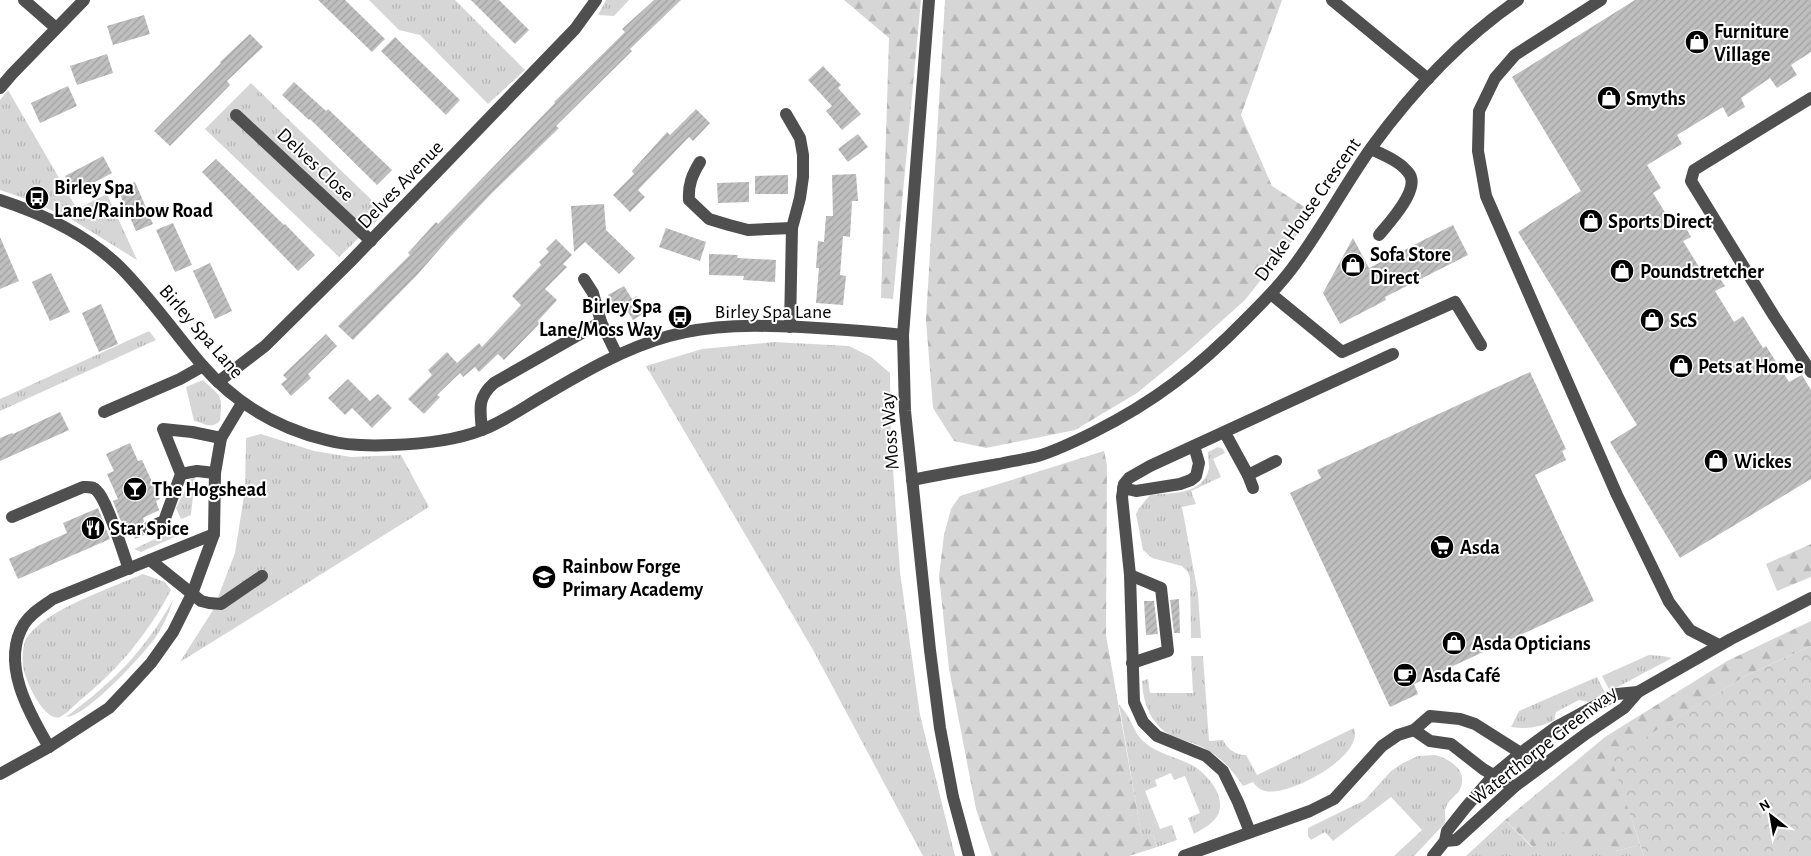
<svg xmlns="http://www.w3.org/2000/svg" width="1811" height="856" font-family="'Alegreya Sans',sans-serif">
	<defs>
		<pattern id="grass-tufts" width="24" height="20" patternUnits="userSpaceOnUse" patternTransform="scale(1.25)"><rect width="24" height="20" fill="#d6d6d6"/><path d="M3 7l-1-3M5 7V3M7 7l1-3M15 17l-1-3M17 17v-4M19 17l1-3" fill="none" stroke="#b6b6b6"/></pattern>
		<pattern id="forest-firs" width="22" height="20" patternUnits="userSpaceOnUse" patternTransform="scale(1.25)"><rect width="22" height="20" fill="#d6d6d6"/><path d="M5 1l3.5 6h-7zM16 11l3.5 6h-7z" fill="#b6b6b6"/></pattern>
		<pattern id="park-crowns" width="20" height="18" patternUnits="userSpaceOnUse" patternTransform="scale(1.25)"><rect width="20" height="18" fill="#d6d6d6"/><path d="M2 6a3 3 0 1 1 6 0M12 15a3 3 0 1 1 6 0" fill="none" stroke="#b6b6b6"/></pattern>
		<pattern id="building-hatch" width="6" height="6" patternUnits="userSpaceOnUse" patternTransform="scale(1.25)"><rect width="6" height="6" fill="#bfbfbf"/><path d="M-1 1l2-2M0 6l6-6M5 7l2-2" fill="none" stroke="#a2a2a2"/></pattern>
	</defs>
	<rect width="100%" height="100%" fill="#fff"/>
	<g fill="url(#grass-tufts)">
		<path d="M369,0H455L525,70L488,104L420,35L399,30Z"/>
		<path d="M606,0H629L614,16L598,15Z"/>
		<path d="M251,83L385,213L339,257L205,129Z"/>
		<path d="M8,90L77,209L107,194L137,260L71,219L26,199L0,190V100Z"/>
		<path d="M149,331L156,340L0,411V399Z"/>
		<path d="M774,342L849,346L871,357L890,373L891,440L900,572L920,715L955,856H923L812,648L646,366L702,349Z"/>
		<path d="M203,380C221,397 223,395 220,421C210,430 206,423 194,421L186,387Z"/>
		<path d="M261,434L314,451L351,457L401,455L429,507L180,662L213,610L235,553L245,490L246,438Z"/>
		<path d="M1218,447L1223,449L1225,453L1213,459L1221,477L1191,491L1196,504L1182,507L1198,594L1201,638H1191L1190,578L1188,572L1182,566L1152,558L1143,550L1136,514L1139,508L1150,495C1171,493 1204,495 1209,468C1209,463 1208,457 1208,452Z"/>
		<path d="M195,476L191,515L181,519L176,508L190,480Z"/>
		<path d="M189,523L188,531L141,552L134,549Z"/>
		<path d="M143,574L165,582L171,590C148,634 117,671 78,702C73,707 66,714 60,717C44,723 24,678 23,666C22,659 23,642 27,637C49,608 109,589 143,574Z"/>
		<path d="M173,600C169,614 163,626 155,638C143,655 85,718 66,717C114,681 143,653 173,600Z"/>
		<path d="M1649,655L1663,656L1672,658L1610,691L1602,676Z"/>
		<path d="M1191,656H1203L1209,741L1223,740C1228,750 1236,755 1246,755L1257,775L1354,728C1365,756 1289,797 1265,791C1260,790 1256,786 1253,782L1243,786C1232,769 1220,756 1202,747C1192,742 1182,740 1172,736C1151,725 1143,704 1142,681L1148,679L1150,693H1193Z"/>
		<path d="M1597,677L1605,693L1589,702L1579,700L1556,712L1554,720C1540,728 1526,729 1511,727L1519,711Z"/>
		<path d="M1119,704C1122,708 1125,712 1128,716C1133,725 1136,735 1144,742C1158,754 1176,757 1192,765C1206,773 1225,794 1219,812C1216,822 1203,829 1194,834L1188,818L1200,813L1185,776L1174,780L1171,773L1155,780L1157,786L1145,791L1160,829L1172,825L1177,840L1157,847L1153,835L1142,839Z"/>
		<path d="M1435,755C1451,759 1470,772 1459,791C1455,796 1448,801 1446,807C1444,811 1446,819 1445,823L1414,856H1394L1422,830L1391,797L1333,841L1325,832L1311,840L1308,836V828L1365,800L1391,771L1403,763L1418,756Z"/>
		<path d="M1505,820L1532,847L1560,828L1615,851L1640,845L1644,856H1466Z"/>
	</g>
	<g fill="url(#forest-firs)">
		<path d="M844,0H921L893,299L881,298L889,38Z"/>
		<path d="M945,0H1282L1241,115L1272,186L1314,213L1245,300L1187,352L1137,393L1075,430L986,448L954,441L933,408L926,320Z"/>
		<path d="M1104,451L1107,465L1106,635L1142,838L1153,835L1157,847L1129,856H992L976,809L949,669L939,576L944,535L951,509L960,496Z"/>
		<path d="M1811,544V577L1777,591L1766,564Z"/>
		<path d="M1811,621V646L1747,675L1612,758L1640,845L1615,851L1583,852L1561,830L1533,847L1505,820L1605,737L1727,661Z"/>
	</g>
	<path fill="url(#park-crowns)" d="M1811,646V856H1644L1611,758L1747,675Z"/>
	<g fill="url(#building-hatch)">
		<path d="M318,0H345L385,39L372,52Z"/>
		<path d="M471,0H499L529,30L515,44Z"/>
		<path d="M654,0H681L630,49L632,51L556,126L559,128L492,193L451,236L418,274L353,340L338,326L410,255L408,253L436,222L438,224L555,103L554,102L625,32L622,29Z"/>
		<path d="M1635,0H1811V52L1791,65L1797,75L1777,88L1770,78L1741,98L1745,107L1728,117L1723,107L1677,135L1682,144L1647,165L1661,188L1653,193L1674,227L1682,221L1691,237L1683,241L1694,259L1703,273L1713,268L1725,286L1715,291L1734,322L1743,316L1763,348L1766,346L1789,382L1802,375L1811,390V479L1680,558L1610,442L1637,425L1518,232L1581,191L1512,77Z"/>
		<path d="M144,15L150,34L113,45L107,26Z"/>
		<path d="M250,34L263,47L227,81L230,85L170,146L154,131L221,63L220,62Z"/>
		<path d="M395,37L460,100L446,115L381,51Z"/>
		<path d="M107,54L113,73L77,85L70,66Z"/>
		<path d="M823,66L841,85L838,88L861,114L842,130L826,111L832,106L808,80Z"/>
		<path d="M294,82L326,111L328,109L392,170L377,185L310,119L309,120L282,95Z"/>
		<path d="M68,86L77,106L40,123L31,103Z"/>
		<path d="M696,109L710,123L693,141L689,137L638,190L645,197L630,212L613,195L634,174L632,171L667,132L670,135Z"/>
		<path d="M858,134L868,147L848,162L838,149Z"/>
		<path d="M103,156L112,173L74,193L65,176Z"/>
		<path d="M216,159L284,225L285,224L315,255L298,271L202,172Z"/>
		<path d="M856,174L858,201H852L850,237L843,236L840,275L846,276L843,305L816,303L819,268H816L818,241L824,242L826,216H833L832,175Z"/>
		<path d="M788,175V194H755V176Z"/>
		<path d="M135,182L153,224L136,231L118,190Z"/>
		<path d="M749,182V202L718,203L717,183Z"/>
		<path d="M604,204L606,230L635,258L619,274L585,242L574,252L571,206Z"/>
		<path d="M173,223L192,265L175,272L156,230Z"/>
		<path d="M1453,225L1468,255L1385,297L1386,300L1340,324L1323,293L1353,238L1369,268Z"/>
		<path d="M666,228L706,242L700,261L659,247Z"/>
		<path d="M0,237L19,281L0,289Z"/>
		<path d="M556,239L572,255L563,264L567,267L545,289L557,300L538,321L540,323L504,360L498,354L479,372L475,367L463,377L460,373L437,395L440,397L424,414L408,399L432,375L428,370L447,352L457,363L479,343L482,347L521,305L512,296L541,265L539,262L549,252L546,249Z"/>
		<path d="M709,254L738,255L737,258L776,260L775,282L743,280L744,276L709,275Z"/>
		<path d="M210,263L232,311L215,319L193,271Z"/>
		<path d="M51,273L70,312L50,321L32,282Z"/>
		<path d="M624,286L632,299L637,296L646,312L633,320L626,309L619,313L608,295Z"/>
		<path d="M101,304L118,344L99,352L82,313Z"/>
		<path d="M326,334L337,346L308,374L311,378L291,396L281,384L287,379L283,375Z"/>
		<path d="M1530,372L1566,449L1562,451L1566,460L1535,475L1594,601L1414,684L1418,694L1390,707L1290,493L1321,478L1317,470Z"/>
		<path d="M348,379L370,401L378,394L392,408L372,428L352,408L345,415L328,398Z"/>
		<path d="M60,412L69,430L0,461V438L12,433L13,434Z"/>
		<path d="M130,443L138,461L142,460L160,499L156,501L159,510L143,518L144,521L140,528L144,535L135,539L131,529L125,532L113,501L118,499L107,474L114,471L106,454Z"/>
		<path d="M98,508L110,539L18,579L9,559L67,533L63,523Z"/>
		<path d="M1179,599L1180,633H1174L1170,600Z"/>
		<path d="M1144,601H1154L1158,634L1146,635Z"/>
	</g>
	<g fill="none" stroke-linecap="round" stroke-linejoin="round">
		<g stroke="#4f4f4f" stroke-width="12">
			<path d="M24,0L56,28"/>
			<path d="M929,0L903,335L905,411L930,650L940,728L953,797L969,856"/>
			<path d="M1332,0L1428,79"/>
			<path d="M1601,0L1515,55L1495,78L1479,111L1478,151L1486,196L1617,495L1669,602L1690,630L1719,645"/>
			<path d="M0,88L12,74L84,0"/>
			<path d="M1811,98L1694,170L1691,181L1774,316L1811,372"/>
			<path d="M786,114L800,138L803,155V177L800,198L792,228L790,327"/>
			<path d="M236,115L371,241"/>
			<path d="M1371,149C1384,155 1402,162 1410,175C1419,191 1389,223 1379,235"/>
			<path d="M700,162C692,175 688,185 689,200L709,219L729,225L748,230L792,228"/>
			<path d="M0,200C43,214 87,235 120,267C150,297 174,332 202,365C235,403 277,428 326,440C347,446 370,446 392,445C422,444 454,441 482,430C505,421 524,407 545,395C584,372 625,348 669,336C712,324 757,325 801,327C835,329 869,331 903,335"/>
			<path d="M584,279L593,293L601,322L617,355"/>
			<path d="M1271,294L1342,352L1455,302L1481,345"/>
			<path d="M218,382L265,346L350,262L575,29L596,0"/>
			<path d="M104,412L180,379L203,366"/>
			<path d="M482,430C480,409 477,398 494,383L601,322"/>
			<path d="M1225,433L1248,475L1253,488"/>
			<path d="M181,474L197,471L215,473"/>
			<path d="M1248,475L1276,461"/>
			<path d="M912,480C941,474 970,469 999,464C1012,461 1026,459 1038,456C1058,450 1076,441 1094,432C1154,402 1198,368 1245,320C1263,302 1281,284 1296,263C1323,226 1345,185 1371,148C1411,93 1461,39 1518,0"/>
			<path d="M1123,488L1136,491L1180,484L1191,480L1196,476L1199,463L1194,446"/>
			<path d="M12,517L83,487C88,487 93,486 97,491C107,500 123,553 129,569"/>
			<path d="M148,528L164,521L181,474L163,429L192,432L221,438"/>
			<path d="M150,560L201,601L209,603L221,604L262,576"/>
			<path d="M1130,575L1161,588L1168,651L1132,663"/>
			<path d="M1414,730L1430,741L1451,744L1483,769L1514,787"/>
			<path d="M49,747C29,713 0,663 24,624C31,613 42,607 53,599L214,534"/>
			<path d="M0,774L49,747L109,708L129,687L151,663L173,632L192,594L214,534L215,473L221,438L242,403"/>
			<path d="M1250,832L1238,802L1223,771L1206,756L1157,736L1143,722L1134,702L1130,575L1122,497L1124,484L1129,478L1150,466L1393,354"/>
			<path d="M1445,841L1456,840L1514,787L1587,733L1624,708L1638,692L1731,639L1811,598"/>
			<path d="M1184,856L1310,811L1334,799L1382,746L1398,735L1414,730L1430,716L1460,719L1475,724L1541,766"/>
			<path d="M1433,856L1445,841L1447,831L1466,807L1494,775L1522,752L1556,727L1617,694L1638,692"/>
		</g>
	</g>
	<defs>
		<g id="shop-disc" transform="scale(1.25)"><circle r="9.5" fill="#000" stroke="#fff"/><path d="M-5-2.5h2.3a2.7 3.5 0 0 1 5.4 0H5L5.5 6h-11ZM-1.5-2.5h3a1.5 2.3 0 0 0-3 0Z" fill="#fff"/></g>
		<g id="bus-disc" transform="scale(1.25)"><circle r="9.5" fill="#000" stroke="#fff"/><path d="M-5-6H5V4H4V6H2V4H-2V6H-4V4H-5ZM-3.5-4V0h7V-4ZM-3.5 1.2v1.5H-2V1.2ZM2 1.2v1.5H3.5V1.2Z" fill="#fff"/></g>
		<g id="bar-disc" transform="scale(1.25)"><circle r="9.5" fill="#000" stroke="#fff"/><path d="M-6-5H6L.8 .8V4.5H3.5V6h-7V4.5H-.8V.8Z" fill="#fff"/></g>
		<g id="restaurant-disc" transform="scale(1.25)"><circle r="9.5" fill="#000" stroke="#fff"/><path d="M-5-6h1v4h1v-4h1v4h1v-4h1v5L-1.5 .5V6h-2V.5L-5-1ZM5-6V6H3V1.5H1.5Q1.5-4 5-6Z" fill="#fff"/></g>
		<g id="supermarket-disc" transform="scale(1.25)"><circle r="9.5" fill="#000" stroke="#fff"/><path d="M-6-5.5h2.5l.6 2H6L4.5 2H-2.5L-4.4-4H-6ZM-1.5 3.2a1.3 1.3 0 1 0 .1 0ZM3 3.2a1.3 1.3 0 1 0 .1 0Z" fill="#fff"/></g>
		<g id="school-disc" transform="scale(1.25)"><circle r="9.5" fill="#000" stroke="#fff"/><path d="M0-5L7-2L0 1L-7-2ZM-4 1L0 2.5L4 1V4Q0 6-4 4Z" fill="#fff"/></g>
		<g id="cafe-disc" transform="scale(1.25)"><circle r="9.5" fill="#000" stroke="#fff"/><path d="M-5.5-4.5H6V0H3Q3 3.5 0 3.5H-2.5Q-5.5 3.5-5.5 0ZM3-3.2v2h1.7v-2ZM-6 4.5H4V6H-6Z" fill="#fff"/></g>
	</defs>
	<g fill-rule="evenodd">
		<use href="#shop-disc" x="1697" y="42"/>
		<use href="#shop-disc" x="1609" y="98"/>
		<use href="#bus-disc" x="37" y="198"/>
		<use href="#shop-disc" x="1591" y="221"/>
		<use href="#shop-disc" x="1353" y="265"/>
		<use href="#shop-disc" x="1622" y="271"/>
		<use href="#bus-disc" x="680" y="317"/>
		<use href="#shop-disc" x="1652" y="320"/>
		<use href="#shop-disc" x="1681" y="366"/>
		<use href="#shop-disc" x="1716" y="461"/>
		<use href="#bar-disc" x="135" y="489"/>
		<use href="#restaurant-disc" x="93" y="528"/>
		<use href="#supermarket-disc" x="1442" y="547"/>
		<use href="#school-disc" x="544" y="577"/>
		<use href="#shop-disc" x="1454" y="643"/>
		<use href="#cafe-disc" x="1405" y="675"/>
	</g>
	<g text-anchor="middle" stroke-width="4" stroke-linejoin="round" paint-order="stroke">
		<g font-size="20" font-weight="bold" fill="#000" stroke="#fff" text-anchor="start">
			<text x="1714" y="38">Furniture<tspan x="1714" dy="23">Village</tspan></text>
			<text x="1626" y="105">Smyths</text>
			<text x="54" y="194">Birley Spa<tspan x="54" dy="23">Lane/Rainbow Road</tspan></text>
			<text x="1608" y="228">Sports Direct</text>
			<text x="1370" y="261">Sofa Store<tspan x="1370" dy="23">Direct</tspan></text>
			<text x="1640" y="278">Poundstretcher</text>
			<text x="662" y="313" text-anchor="end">Birley Spa<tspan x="662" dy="23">Lane/Moss Way</tspan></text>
			<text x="1670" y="327">ScS</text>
			<text x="1698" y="373">Pets at Home</text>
			<text x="1734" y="468">Wickes</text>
			<text x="152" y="496">The Hogshead</text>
			<text x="110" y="535">Star Spice</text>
			<text x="1460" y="554">Asda</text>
			<text x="562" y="573">Rainbow Forge<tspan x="562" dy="23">Primary Academy</tspan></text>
			<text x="1472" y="650">Asda Opticians</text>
			<text x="1422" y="682">Asda Café</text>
		</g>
		<g font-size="20" fill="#000" stroke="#fff">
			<text transform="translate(316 164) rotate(43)" y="7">Delves Close</text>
			<text transform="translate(400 184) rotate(-46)" y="7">Delves Avenue</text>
			<text transform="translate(1307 209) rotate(-55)" y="7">Drake House Crescent</text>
			<text x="773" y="318">Birley Spa Lane</text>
			<text transform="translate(202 331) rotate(49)" y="7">Birley Spa Lane</text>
			<text transform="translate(889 431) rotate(-94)" y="7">Moss Way</text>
			<text transform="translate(1543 745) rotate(-38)" y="7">Waterthorpe Greenway</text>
		</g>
	</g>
	<g transform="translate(1771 816) rotate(329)" stroke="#ffffff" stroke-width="4" paint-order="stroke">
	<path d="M0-4L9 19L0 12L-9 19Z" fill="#000000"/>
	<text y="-8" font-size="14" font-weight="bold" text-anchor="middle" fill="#000000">N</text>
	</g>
</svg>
